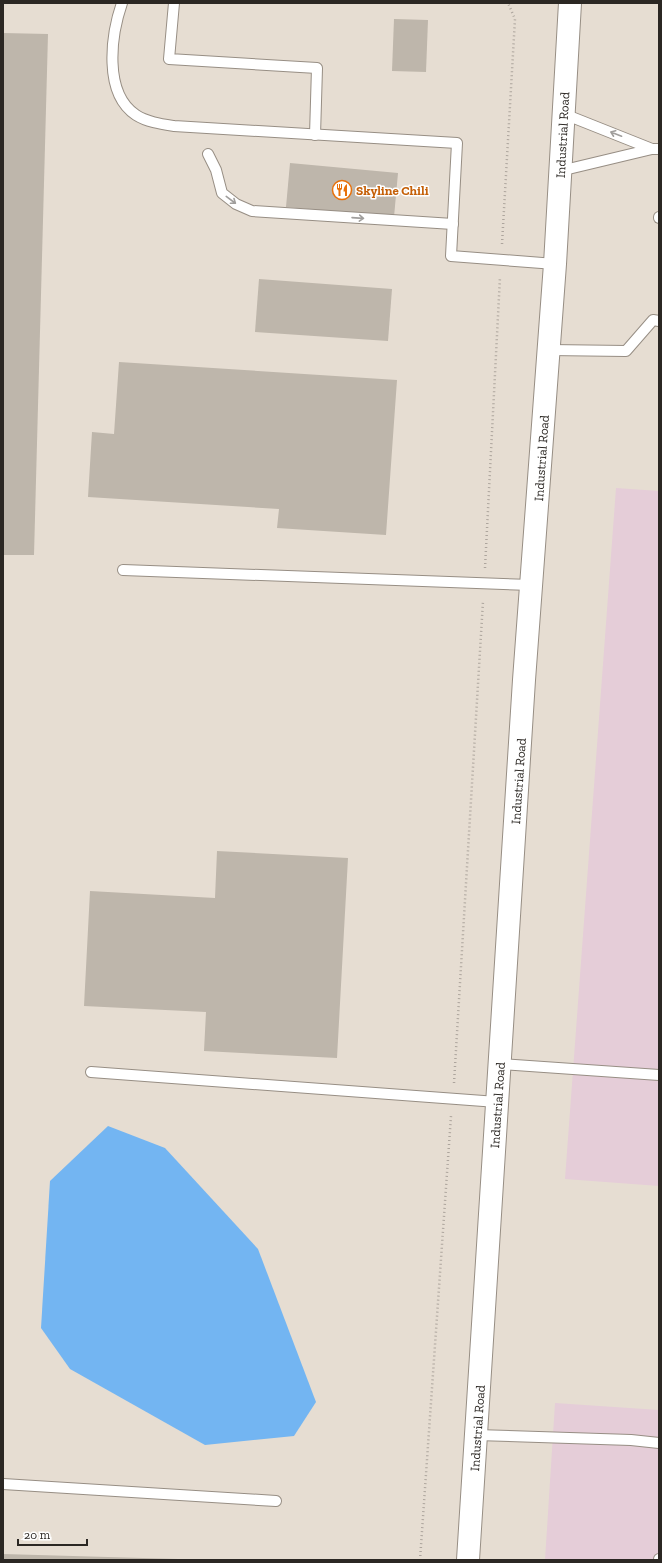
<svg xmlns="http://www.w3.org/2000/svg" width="662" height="1563" font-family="'Zilla Slab',serif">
	<rect width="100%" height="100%" fill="#e6ddd2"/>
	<g fill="#e5cdd8">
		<path d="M616,488L659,491V1186L565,1179Z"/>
		<path d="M555,1403L659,1410V1560H545Z"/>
	</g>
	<path fill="#73b5f2" d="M108,1126L165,1148L258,1249L316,1402L294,1436L205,1445L70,1369L41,1328L50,1181Z"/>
	<g fill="#beb6ab">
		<path d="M394,19L428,20L426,72L392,71Z"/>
		<path d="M3,33L48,34L34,555H3Z"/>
		<path d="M290,163L398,173L394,217L286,207Z"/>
		<path d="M259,279L392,289L388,341L255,332Z"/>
		<path d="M119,362L397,380L386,535L277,528L279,509L88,497L92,432L114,434Z"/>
		<path d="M217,851L348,858L337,1058L204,1051L206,1012L84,1006L90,891L215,898Z"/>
		<path d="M3,1554L178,1559V1560H3Z"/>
	</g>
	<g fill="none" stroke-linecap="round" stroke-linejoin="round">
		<g stroke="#978e84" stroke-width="12">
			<g id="lane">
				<path d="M122,3C111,35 103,93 136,115C147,122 161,124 174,126L457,143L451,256L555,264"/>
				<path d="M174,3L169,59L317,68L315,135"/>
				<path d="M564,114L652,149H659"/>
				<path d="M208,154L216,170L222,193L236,204L252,211L453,224"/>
				<path d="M560,171L652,149"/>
				<path d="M659,217V218"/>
				<path d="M549,350L626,351L653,320L659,321"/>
				<path d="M123,570L531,585"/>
				<path d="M500,1064L659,1075"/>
				<path d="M91,1072L497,1102"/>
				<path d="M476,1435L631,1440L659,1443"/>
				<path d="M3,1484L276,1501"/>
				<path d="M659,1560V1559"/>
			</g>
		</g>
		<g stroke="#978e84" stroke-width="24">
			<path id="secondary" d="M468,1560L524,680L555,264L570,3"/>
		</g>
		<g stroke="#ada59d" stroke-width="2.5" stroke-dasharray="1 3" stroke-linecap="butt">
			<path d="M502,244L515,19L508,3"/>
			<path d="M485,568L500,277"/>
			<path d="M454,1083L483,601"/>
			<path d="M420,1560L451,1116"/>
		</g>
		<use href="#lane" stroke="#fff" stroke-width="10"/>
		<use href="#secondary" stroke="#fff" stroke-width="22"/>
	</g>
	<defs><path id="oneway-shaft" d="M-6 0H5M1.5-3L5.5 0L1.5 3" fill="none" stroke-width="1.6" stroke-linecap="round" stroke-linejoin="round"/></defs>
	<g stroke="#a09e9c">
		<use href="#oneway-shaft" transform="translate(616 134) rotate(-159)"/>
		<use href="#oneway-shaft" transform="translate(231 200) rotate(37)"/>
		<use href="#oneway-shaft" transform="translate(358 218) rotate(4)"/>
	</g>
	<defs>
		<g id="restaurant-ring" transform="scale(1)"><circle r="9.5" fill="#fff" stroke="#e8710a" stroke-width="1.5"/><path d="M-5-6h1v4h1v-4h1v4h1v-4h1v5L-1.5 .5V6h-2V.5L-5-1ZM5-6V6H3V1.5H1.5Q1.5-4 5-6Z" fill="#e8710a"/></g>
	</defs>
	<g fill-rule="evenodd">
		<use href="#restaurant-ring" x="342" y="190"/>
	</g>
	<g text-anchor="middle" stroke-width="3" stroke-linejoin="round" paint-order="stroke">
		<g font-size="13" fill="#2b2723" stroke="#fff">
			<text transform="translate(562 135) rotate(-87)" y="5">Industrial Road</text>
			<text transform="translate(541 458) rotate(-86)" y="5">Industrial Road</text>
			<text transform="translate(518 781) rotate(-86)" y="5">Industrial Road</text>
			<text transform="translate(497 1105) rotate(-86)" y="5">Industrial Road</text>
			<text transform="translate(477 1428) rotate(-86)" y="5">Industrial Road</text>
		</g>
		<g font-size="13" font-weight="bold" fill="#c56008" stroke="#fff" text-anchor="start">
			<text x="356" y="195">Skyline Chili</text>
		</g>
	</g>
	<rect width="662" height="1563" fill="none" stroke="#2b2723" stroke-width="8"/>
	<path d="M18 1539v6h69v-6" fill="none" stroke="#2b2723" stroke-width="2"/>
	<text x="24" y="1539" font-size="12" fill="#2b2723" stroke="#ffffff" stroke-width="3" paint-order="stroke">20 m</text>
</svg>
